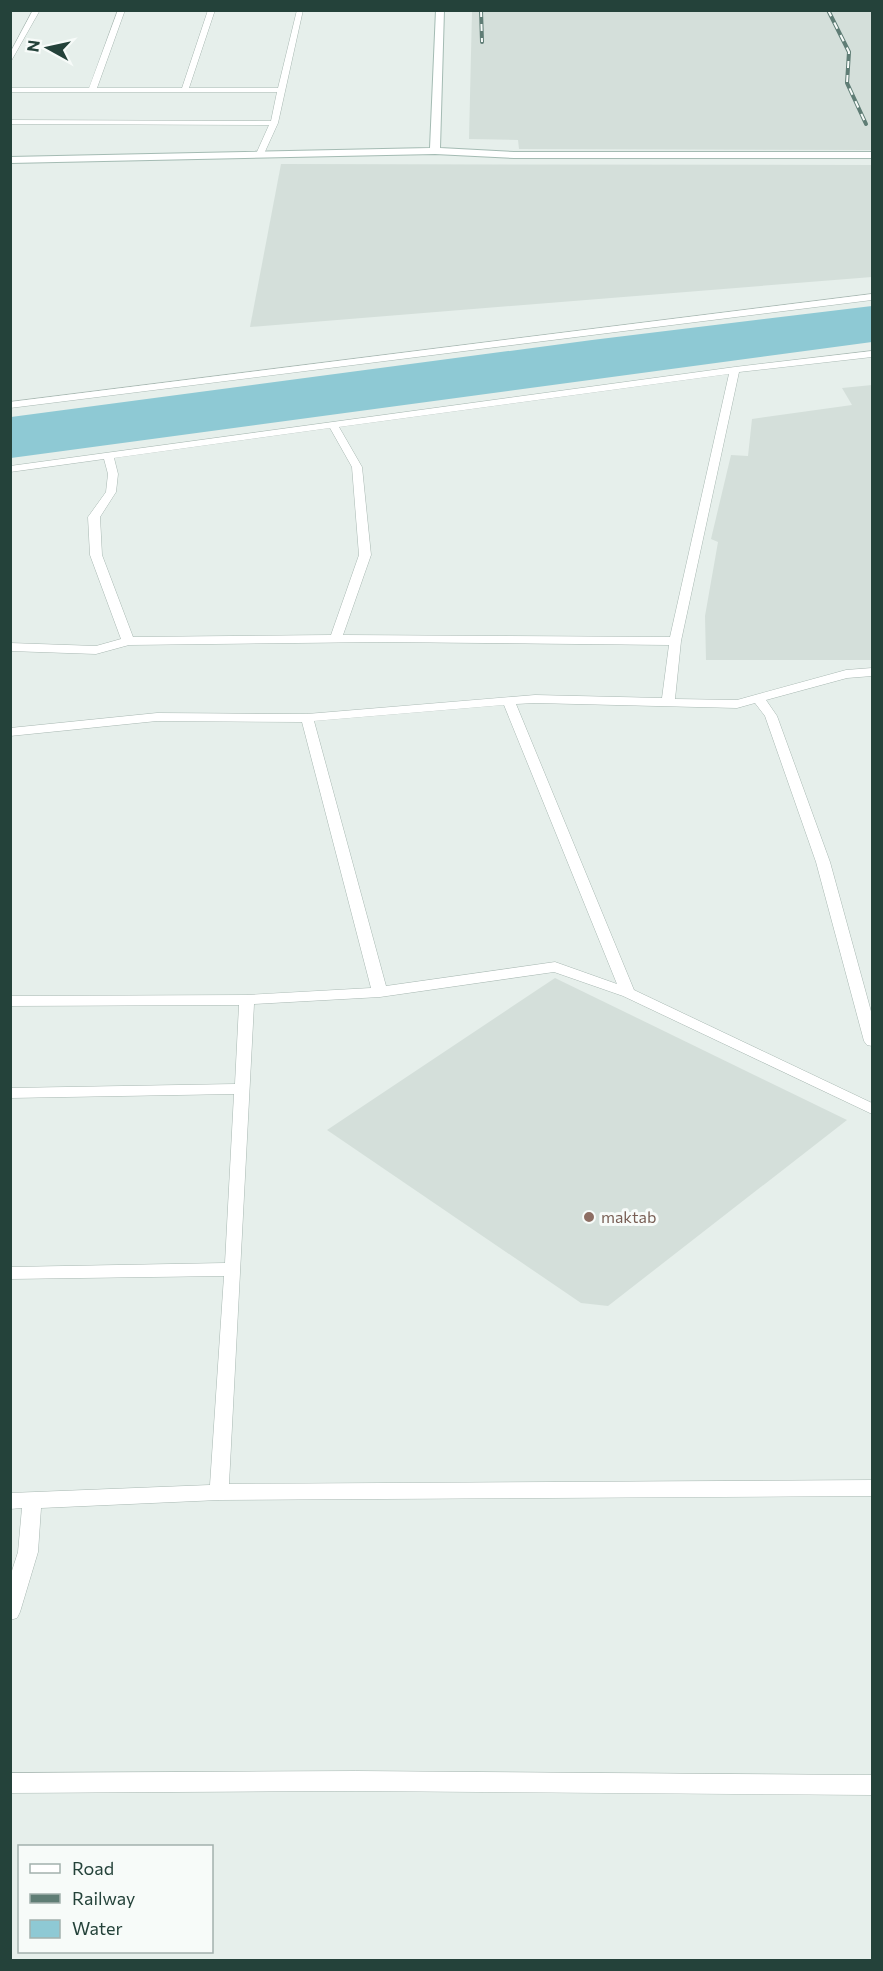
<svg xmlns="http://www.w3.org/2000/svg" width="883" height="1971" font-family="Commissioner,sans-serif">
	<rect width="100%" height="100%" fill="#e6efeb"/>
	<g fill="#d4dfda">
		<path d="M472,11H872V150L519,149L518,140L469,139Z"/>
		<path d="M281,164L872,165V277L250,327Z"/>
		<path d="M872,385V660H706L705,616L718,542L711,539L731,455L748,456L752,419L852,405L842,388Z"/>
		<path d="M555,978L847,1120L608,1306L581,1303L327,1130Z"/>
	</g>
	<path fill="#8ec9d4" d="M872,306V342L11,458V417L592,340Z"/>
	<g fill="none" stroke-linecap="round" stroke-linejoin="round">
		<g stroke="#a8b8b2" stroke-width="1">
			<g id="street">
				<path d="M33,10H40L10,63V53Z"/>
				<path d="M118,10H125L97,88H182L208,10H215L189,88H278L297,10H303L278,123L263,156L256,154L269,125L10,124V120L271,121L277,92H10V88H89Z"/>
				<path d="M872,294V300L10,408V402Z"/>
				<path d="M872,351V357L739,372L681,641L675,699L737,700L846,670L872,668V676L847,678L766,700L777,716L830,862L872,1015V1046L867,1045L864,1041L816,862L765,716L755,703L737,708L535,703L516,704L634,990L872,1103V1114L623,996L554,972L380,997L254,1004L229,1484L872,1480V1496L219,1500L41,1508L38,1552L20,1612L17,1618L10,1620V1577L18,1552L22,1508L10,1509V1493L210,1485L224,1276L10,1279V1267L225,1263L234,1094L10,1098V1088L235,1084L239,1005L10,1006V996L247,995L371,988L302,722L157,721L10,736V728L157,713L307,714L535,695L662,698L669,645L381,642L129,645L96,654L10,651V643L96,646L121,639L90,555L88,517L106,492L108,474L104,459L10,472V466L735,367ZM729,374L670,637L343,635L371,555L362,467L339,427ZM330,428L352,467L359,555L331,635L133,637L102,555L100,517L116,492L118,474L114,458ZM504,705L617,984L555,962L386,986L314,721Z"/>
				<path d="M356,1771L872,1775V1795L356,1791L10,1793V1773Z"/>
			</g>
		</g>
		<g stroke="#a4bbb3" stroke-width="2">
			<path id="secondary" d="M436,10H444L440,148L514,152H872V158H514L435,154L10,163V157L430,148Z"/>
		</g>
		<use href="#street" fill="#fff" fill-rule="evenodd"/>
		<use href="#secondary" fill="#fff" fill-rule="evenodd"/>
		<g stroke="#5f7d75" stroke-width="4">
			<g id="rail">
				<path d="M481,10L482,42"/>
				<path d="M828,10L849,52L847,83L866,124"/>
			</g>
		</g>
		<use href="#rail" stroke="#f7fbf9" stroke-width="2" stroke-dasharray="7" stroke-linecap="butt"/>
	</g>
	<circle fill="#8d6e63" stroke="#f7fbf9" stroke-width="2" cx="589" cy="1217" r="6"/>
	<g text-anchor="middle" stroke-width="6" stroke-linejoin="round" paint-order="stroke">
		<g font-size="16" fill="#785e54" stroke="#f7fbf9" text-anchor="start">
			<text x="601" y="1223">maktab</text>
		</g>
	</g>
	<rect width="883" height="1971" fill="none" stroke="#24423a" stroke-width="24"/>
	<rect x="18" y="1845" width="195" height="108" fill="#f7fbf9" stroke="#a3b1ad" stroke-width="1.5"/>
	<rect x="30" y="1864" width="30" height="9" fill="#ffffff" stroke="#a3b1ad" stroke-width="1.5"/>
	<text x="72" y="1875" font-size="18" fill="#24423a">Road</text>
	<rect x="30" y="1894" width="30" height="9" fill="#5f7d75" stroke="#a3b1ad" stroke-width="1.5"/>
	<text x="72" y="1905" font-size="18" fill="#24423a">Railway</text>
	<rect x="30" y="1920" width="30" height="18" fill="#8ec9d4" stroke="#a3b1ad" stroke-width="1.5"/>
	<text x="72" y="1935" font-size="18" fill="#24423a">Water</text>
	<g transform="translate(48 48) rotate(278)" stroke="#f7fbf9" stroke-width="4.5" paint-order="stroke">
	<path d="M0-4.5L10 22L0 15L-10 22Z" fill="#24423a"/>
	<text y="-9" font-size="16" font-weight="bold" text-anchor="middle" fill="#24423a">N</text>
	</g>
</svg>
